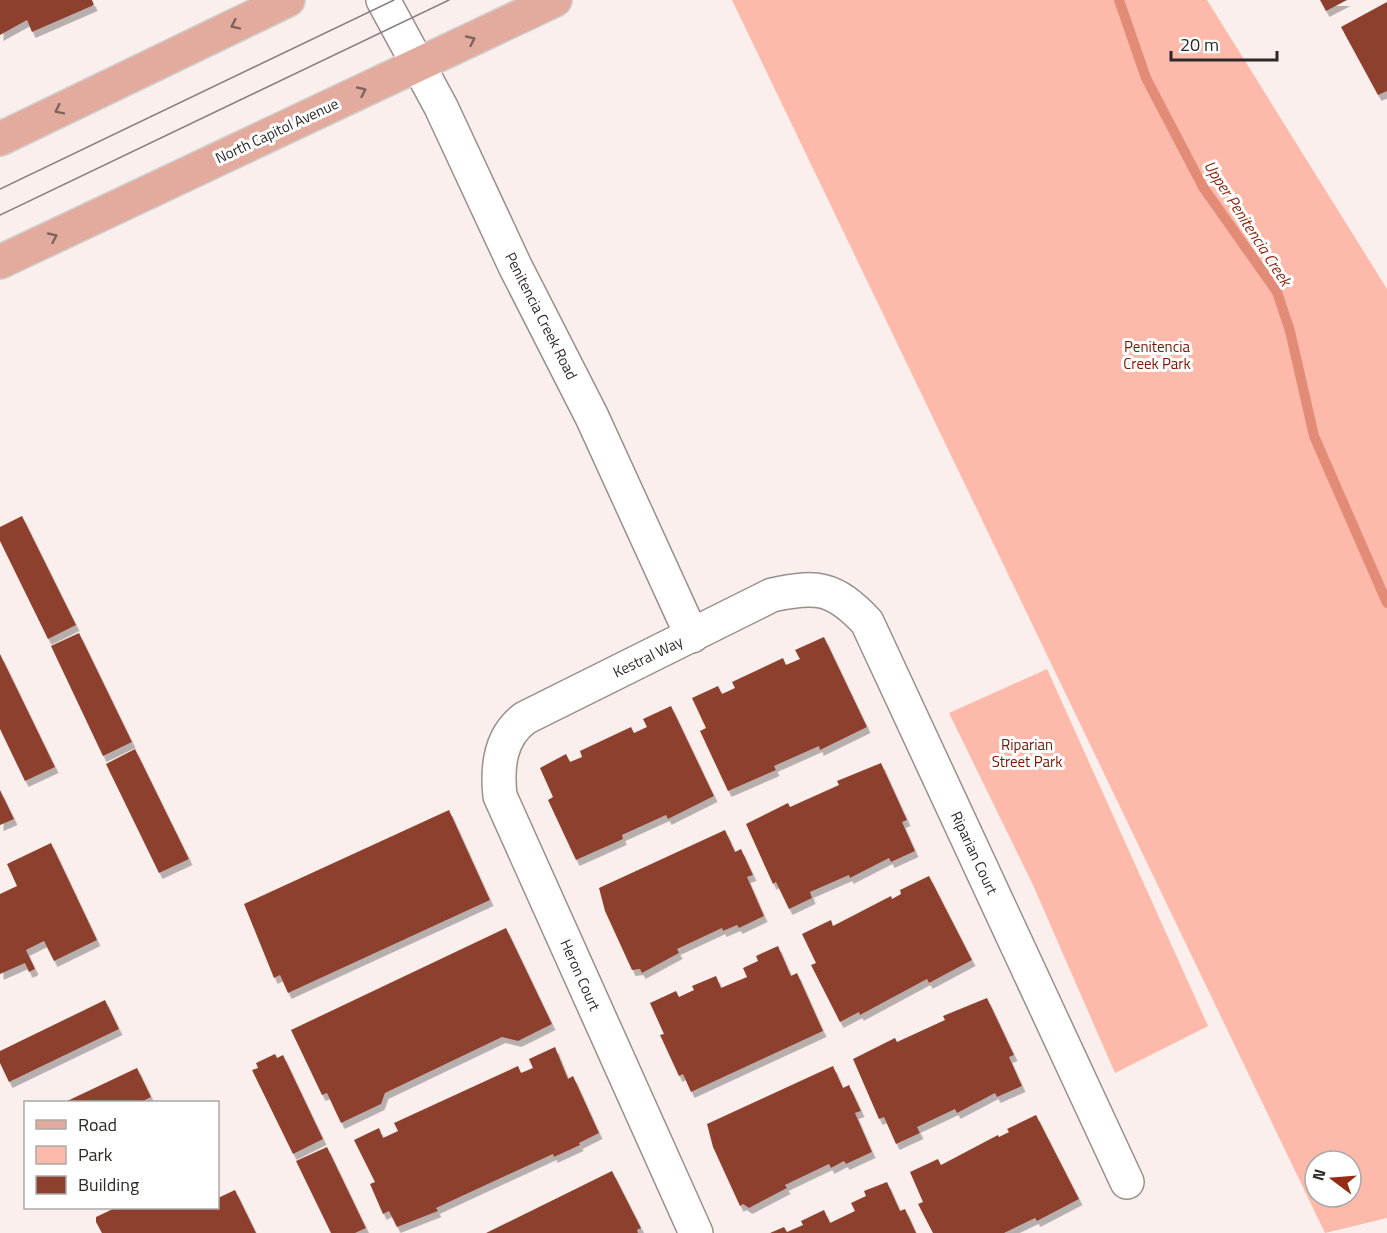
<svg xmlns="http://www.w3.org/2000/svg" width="1387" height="1233" font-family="'Titillium Web',sans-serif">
	<defs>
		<filter id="shadow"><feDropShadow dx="3.5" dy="6" stdDeviation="0" flood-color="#0004"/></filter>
	</defs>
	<rect width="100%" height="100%" fill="#faefec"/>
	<g fill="#fdb9a9" fill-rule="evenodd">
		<path d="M732,0H1207L1387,289V1218L1325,1233ZM1315,1161H1351V1197H1315Z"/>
		<path d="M1047,669L1208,1026L1115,1073L1033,885L949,713Z"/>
	</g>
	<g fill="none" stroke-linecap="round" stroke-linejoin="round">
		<path stroke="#e28c78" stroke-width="10" d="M1119,0L1146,78L1203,187L1277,292L1290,331L1314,436L1387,603"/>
	</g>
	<g fill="#8e402f" filter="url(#shadow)">
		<path d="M0,0H92L94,5L32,32L27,20L0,35Z"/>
		<path d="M1320,0H1347L1326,11Z"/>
		<path d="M1387,2V91L1378,95L1341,27Z"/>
		<path d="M22,516L76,625L48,639L0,541V527Z"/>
		<path d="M79,633L132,742L103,756L51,646Z"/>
		<path d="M824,637L867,727L820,750L819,746L774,766L776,770L728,791L700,731L706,728L692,698L718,686L722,694L735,688L732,682L783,658L786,665L800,659L795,650Z"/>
		<path d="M0,654L55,767L25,781L0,729Z"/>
		<path d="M671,706L714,796L668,819L666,815L622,835L623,839L576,860L548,800L553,797L540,768L566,754L570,762L582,757L580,751L631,727L634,733L647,727L643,719Z"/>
		<path d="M135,749L189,859L159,873L106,764Z"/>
		<path d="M881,763L907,820L902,822L915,851L891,862L889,858L850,878L849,875L810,892L812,898L789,909L776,882L773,884L746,824L788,803L790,807L839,785L837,781Z"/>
		<path d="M0,790L14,819L0,825Z"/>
		<path d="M449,810L490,900L288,993L280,975L274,978L244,904Z"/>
		<path d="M725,830L735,852L741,849L753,875L747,877L764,916L739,928L737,925L723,931L722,928L677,949L679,953L642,973L640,969L632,970L605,911L599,888Z"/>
		<path d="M51,843L97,940L54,961L44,941L26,950L35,969L29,972L25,963L0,974V894L17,886L7,864Z"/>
		<path d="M929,876L972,960L929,983L927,979L860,1015L859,1012L840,1022L811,965L816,963L802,934L831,920L833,926L891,896L892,899L901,894L900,890Z"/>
		<path d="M506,928L552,1024L518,1041L502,1037L385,1093L381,1104L341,1123L327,1093L322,1095L291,1030Z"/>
		<path d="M778,946L791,976L797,973L823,1031L691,1092L683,1074L679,1076L660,1035L664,1034L650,1003L676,991L679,997L694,990L692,986L716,976L721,988L747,977L743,968L758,961L756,956Z"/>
		<path d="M987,998L1014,1055L1009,1057L1022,1086L997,1097L995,1093L957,1113L955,1109L917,1127L920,1133L896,1144L884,1117L879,1119L853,1059L895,1038L897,1042L945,1020L943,1016Z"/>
		<path d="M105,1000L119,1029L9,1082L0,1063V1051Z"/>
		<path d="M555,1047L568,1079L573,1076L599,1133L579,1143L580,1145L554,1157L553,1154L436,1208L438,1211L397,1227L389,1211L383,1214L370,1184L375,1182L354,1140L379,1128L383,1138L398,1131L394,1123L518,1066L521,1073L533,1068L529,1059Z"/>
		<path d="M275,1054L277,1058L283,1055L323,1139L293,1154L252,1070L258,1068L256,1063Z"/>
		<path d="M833,1066L843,1088L849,1085L861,1111L855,1113L872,1152L846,1164L844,1161L831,1168L829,1164L785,1185L787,1188L749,1208L743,1204L740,1206L713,1147L707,1124Z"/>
		<path d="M137,1068L151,1097L141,1102H65Z"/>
		<path d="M1036,1115L1079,1199L1037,1221L1035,1218L1004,1233H933L918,1204L923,1202L910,1172L938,1159L941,1165L998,1135L999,1137L1009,1132L1007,1129Z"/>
		<path d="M327,1147L366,1228L355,1233H331L296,1161Z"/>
		<path d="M612,1171L641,1228L637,1230L638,1233H486Z"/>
		<path d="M887,1182L900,1211L905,1209L916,1233H770L784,1227L787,1232L803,1225L801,1221L824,1210L830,1223L855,1211L851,1203L866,1196L864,1191Z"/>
		<path d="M235,1190L256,1233H102L96,1222V1217L115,1208H218V1198Z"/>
	</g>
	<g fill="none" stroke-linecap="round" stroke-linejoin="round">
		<g stroke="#998f8c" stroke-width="36">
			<g id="minor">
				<path d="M383,0L441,107L515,266L592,417L692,636"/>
				<path d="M696,1233L500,796C497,768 499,737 525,718L772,595C817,585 834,587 867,622L1127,1182"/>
			</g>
		</g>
		<g stroke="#d1d0d0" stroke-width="36">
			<g id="major">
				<path d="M0,139L288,0"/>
				<path d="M0,262L555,0"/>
			</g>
		</g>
		<use href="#minor" stroke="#fff" stroke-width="33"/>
		<use href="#major" stroke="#e3ab9e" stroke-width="33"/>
		<g stroke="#867f7d" stroke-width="1.5">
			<path d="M0,189L394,0"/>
			<path d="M0,215L449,0"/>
		</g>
	</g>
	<defs><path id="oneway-chevron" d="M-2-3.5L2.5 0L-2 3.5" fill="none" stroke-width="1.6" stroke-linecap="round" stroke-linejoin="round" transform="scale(1.5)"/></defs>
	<g stroke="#7f645d">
		<use href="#oneway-chevron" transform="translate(235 25) rotate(154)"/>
		<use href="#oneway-chevron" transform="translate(471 40) rotate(-25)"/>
		<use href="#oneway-chevron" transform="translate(362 91) rotate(-25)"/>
		<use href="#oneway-chevron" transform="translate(59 110) rotate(154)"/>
		<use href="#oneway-chevron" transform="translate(53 237) rotate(-25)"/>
	</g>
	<g text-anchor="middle" stroke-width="6" stroke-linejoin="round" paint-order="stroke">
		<g font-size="15" fill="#2d2928" stroke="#fff">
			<text transform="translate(277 131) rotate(-25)" y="5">North Capitol Avenue</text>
			<text transform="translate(541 316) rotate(63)" y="5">Penitencia Creek Road</text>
			<text transform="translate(648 657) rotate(-26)" y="5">Kestral Way</text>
			<text transform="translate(974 853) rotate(65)" y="5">Riparian Court</text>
			<text transform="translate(580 975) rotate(66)" y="5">Heron Court</text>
		</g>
		<g font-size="15" fill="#7b1500" stroke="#fff">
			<text x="1157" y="352">Penitencia<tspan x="1157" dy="17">Creek Park</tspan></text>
			<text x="1027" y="750">Riparian<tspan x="1027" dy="17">Street Park</tspan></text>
		</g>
		<g font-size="16" font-style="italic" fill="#8c2710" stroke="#fff">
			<text transform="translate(1248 223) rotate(57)" y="6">Upper Penitencia Creek</text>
		</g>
	</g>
	<rect x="24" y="1101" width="195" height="108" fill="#ffffff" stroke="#aba9a9" stroke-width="1.5"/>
	<rect x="36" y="1120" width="30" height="9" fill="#e3ab9e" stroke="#aba9a9" stroke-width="1.5"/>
	<text x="78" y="1131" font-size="18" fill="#2d2928">Road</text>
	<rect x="36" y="1146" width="30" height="18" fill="#fdb9a9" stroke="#aba9a9" stroke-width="1.5"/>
	<text x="78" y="1161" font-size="18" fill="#2d2928">Park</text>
	<rect x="36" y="1176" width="30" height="18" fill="#8e402f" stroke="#aba9a9" stroke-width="1.5"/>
	<text x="78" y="1191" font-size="18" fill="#2d2928">Building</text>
	<g transform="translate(1333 1179) rotate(286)"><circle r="28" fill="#ffffff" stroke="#aba9a9" stroke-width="1.5"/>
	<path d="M0-4.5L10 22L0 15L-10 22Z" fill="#952d15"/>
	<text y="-9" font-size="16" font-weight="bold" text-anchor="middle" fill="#2d2928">N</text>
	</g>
	<path d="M1171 51v9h106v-9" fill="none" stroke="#2d2928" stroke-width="3"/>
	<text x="1180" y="51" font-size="18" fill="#2d2928" stroke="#ffffff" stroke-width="4.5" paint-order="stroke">20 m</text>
</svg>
